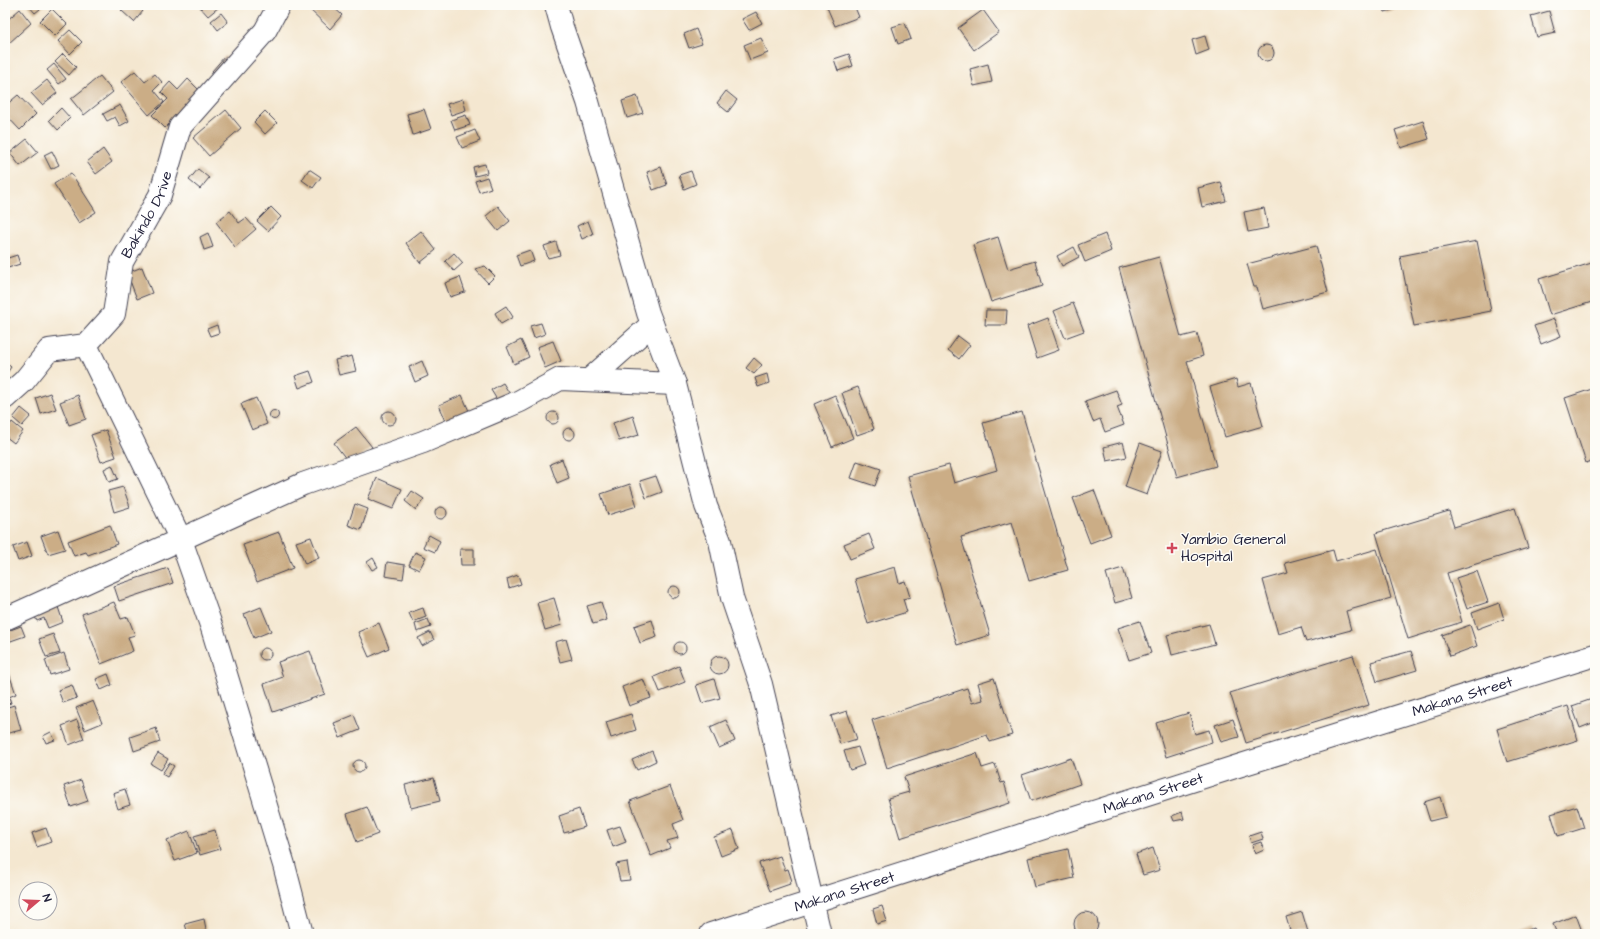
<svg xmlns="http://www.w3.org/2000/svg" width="1600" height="939" font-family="'Architects Daughter',sans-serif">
	<rect width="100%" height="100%" fill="#fdfcf7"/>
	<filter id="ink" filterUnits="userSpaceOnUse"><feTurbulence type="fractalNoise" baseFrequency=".025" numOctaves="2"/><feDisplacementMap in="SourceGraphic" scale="8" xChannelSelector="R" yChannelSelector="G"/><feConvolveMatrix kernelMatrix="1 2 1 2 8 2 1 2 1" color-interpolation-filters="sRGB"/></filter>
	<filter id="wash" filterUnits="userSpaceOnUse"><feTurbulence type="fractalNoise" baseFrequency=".012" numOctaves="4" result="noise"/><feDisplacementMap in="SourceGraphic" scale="16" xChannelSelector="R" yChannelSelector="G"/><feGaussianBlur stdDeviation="0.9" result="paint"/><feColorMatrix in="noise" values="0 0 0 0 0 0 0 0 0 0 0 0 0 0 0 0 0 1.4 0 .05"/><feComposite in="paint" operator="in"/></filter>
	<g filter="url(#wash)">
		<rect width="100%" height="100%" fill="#f4e7d0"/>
		<g id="blocks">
			<g fill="#cbad86">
				<path d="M28,5H45L35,13Z"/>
				<path d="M126,5H137L143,11L134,22L121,10Z"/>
				<path d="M202,5H217L219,7L208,16L200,7Z"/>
				<path d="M308,5H331L342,15L330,29L306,6Z"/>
				<path d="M826,5H854L859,17L835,26Z"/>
				<path d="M1383,5H1402V7L1385,12Z"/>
				<path d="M20,9L31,23L8,44L5,40V22Z"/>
				<path d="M52,9L67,24L55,36L40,21Z"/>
				<path d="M983,10L999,32L974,50L958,28Z"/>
				<path d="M1549,11L1555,33L1537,37L1531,16Z"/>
				<path d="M756,12L762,23L749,30L742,19Z"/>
				<path d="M221,13L228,22L218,30L211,21Z"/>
				<path d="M905,23L911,39L898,44L892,27Z"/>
				<path d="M696,29L702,44L689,48L684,34Z"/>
				<path d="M70,30L82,42L70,54L58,41Z"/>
				<path d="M1205,36L1209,50L1196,55L1192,40Z"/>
				<path d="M761,38L768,53L750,60L744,45Z"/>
				<circle cx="1266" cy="53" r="8"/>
				<path d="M63,54L76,67L69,75L55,62Z"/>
				<path d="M849,54L853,66L838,71L834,59Z"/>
				<path d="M225,56L232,62L219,77L212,71Z"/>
				<path d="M54,64L66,79L59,84L47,70Z"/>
				<path d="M988,64L992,82L974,86L970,69Z"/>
				<path d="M135,71L145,82L155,74L162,82L154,90L164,102L149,115L121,82Z"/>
				<path d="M100,76L113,92L84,115L71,99Z"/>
				<path d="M188,79L202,93L165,128L152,115L168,99L161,92L170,82L178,90Z"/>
				<path d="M47,80L57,93L42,105L31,93Z"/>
				<path d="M726,91L737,100L728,112L717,103Z"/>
				<path d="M18,95L36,114L20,130L5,114V106Z"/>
				<path d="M637,96L643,113L627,118L622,101Z"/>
				<path d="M463,99L466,110L451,115L447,104Z"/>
				<path d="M120,105L129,121L120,126L115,117L107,121L103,114Z"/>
				<path d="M61,108L70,118L58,130L49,120Z"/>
				<path d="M424,109L431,129L413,135L407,114Z"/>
				<path d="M226,110L241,128L209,156L193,138Z"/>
				<path d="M265,111L277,123L265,134L254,122Z"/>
				<path d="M466,115L470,125L455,130L451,120Z"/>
				<path d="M1423,121L1429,139L1401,148L1395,130Z"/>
				<path d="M475,130L480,141L462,148L457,137Z"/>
				<path d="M27,139L38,152L20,166L10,153Z"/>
				<path d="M103,149L112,162L96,174L87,162Z"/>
				<path d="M52,151L59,165L51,169L44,155Z"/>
				<path d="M485,164L487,173L475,176L473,167Z"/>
				<path d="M661,167L667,185L653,190L647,172Z"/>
				<path d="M198,169L209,178L200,189L189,180Z"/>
				<path d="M309,169L321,177L313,188L302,180Z"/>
				<path d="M691,171L696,184L684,189L679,175Z"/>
				<path d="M71,173L96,212L79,223L54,184Z"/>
				<path d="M487,177L491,188L479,192L475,181Z"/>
				<path d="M1221,182L1226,201L1202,207L1198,188Z"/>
				<path d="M498,206L510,221L498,231L486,216Z"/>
				<path d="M271,207L281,217L268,231L257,221Z"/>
				<path d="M1264,208L1268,228L1248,232L1244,212Z"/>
				<path d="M230,211L239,223L246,218L256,229L235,247L216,222Z"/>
				<path d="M588,221L593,234L582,239L577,226Z"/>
				<path d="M421,231L436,250L420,263L406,243Z"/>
				<path d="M208,233L213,247L204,250L200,237Z"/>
				<path d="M1105,234L1111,251L1085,262L1078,245Z"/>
				<path d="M998,237L1008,269L1035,261L1042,286L991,302L973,245Z"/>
				<path d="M1477,241L1491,311L1414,326L1400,256Z"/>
				<path d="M556,242L560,255L548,258L544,246Z"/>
				<path d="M1316,246L1328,292L1263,309L1257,287H1254L1247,264Z"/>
				<path d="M1074,247L1079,257L1062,266L1057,256Z"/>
				<path d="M530,250L534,261L520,266L516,255Z"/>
				<path d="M454,253L463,263L454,271L445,261Z"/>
				<path d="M17,255L20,264L5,269V259Z"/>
				<path d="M1159,257L1181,337L1197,333L1203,356L1187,361L1216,466L1177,477L1119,268Z"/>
				<path d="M1595,262V301L1550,315L1539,279Z"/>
				<path d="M485,266L495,276L488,283L475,269Z"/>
				<path d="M142,267L152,293L137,299L127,273Z"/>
				<path d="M460,277L465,292L450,297L445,283Z"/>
				<path d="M1073,303L1084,331L1065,338L1054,311Z"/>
				<path d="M506,306L513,317L501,324L495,313Z"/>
				<path d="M986,310H1007L1006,325H985Z"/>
				<path d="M1048,318L1059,350L1037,358L1027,326Z"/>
				<path d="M1554,319L1561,336L1541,344L1534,326Z"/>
				<path d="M541,323L545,334L534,338L530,326Z"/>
				<path d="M217,325L219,333L210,336L207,329Z"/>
				<path d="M958,336L970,345L959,359L948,350Z"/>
				<path d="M521,340L529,357L514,364L507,347Z"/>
				<path d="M553,341L561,361L545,368L537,347Z"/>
				<path d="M352,356L356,371L339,375L335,360Z"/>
				<path d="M754,358L762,365L754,374L746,368Z"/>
				<path d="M422,361L428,376L415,382L409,367Z"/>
				<path d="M5,362L11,367L5,376Z"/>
				<path d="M310,371L314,382L299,388L295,376Z"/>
				<path d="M767,374L769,383L758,387L755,378Z"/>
				<path d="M1236,379L1238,387L1251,383L1263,426L1225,437L1210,387Z"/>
				<path d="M503,383L511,396L499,403L491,390Z"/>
				<path d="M858,387L874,429L857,435L842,393Z"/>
				<path d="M1595,388V460L1586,463L1565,398Z"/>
				<path d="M1116,390L1122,405L1117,407L1124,425L1105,432L1100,419L1093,422L1085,401Z"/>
				<path d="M50,393L56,409L41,414L36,398Z"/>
				<path d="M78,395L86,419L69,425L60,402Z"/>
				<path d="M462,395L469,411L446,421L439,405Z"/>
				<path d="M835,395L853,438L832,447L814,404Z"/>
				<path d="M256,398L267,424L252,430L241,404Z"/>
				<path d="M21,408L31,416L22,426L13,418Z"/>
				<circle cx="274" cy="415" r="4.5"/>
				<circle cx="389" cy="418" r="7"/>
				<path d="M1022,412L1068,570L1029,581L1012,522L961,537L990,635L957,645L908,476L949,465L954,483L997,470L983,423Z"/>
				<circle cx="553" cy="418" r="6"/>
				<path d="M633,416L639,435L619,441L613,423Z"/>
				<path d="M12,422L23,431L14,443L5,436V432Z"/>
				<path d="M356,427L372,447L350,464L334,443Z"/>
				<circle cx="569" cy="434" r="6"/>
				<path d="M106,430L116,457L101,462L91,435Z"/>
				<path d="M1123,442L1127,457L1107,461L1104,447Z"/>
				<path d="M1140,443L1162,451L1147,495L1125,487Z"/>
				<path d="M562,459L569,478L557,483L550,464Z"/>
				<path d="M857,461L881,469L875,486L851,478Z"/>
				<path d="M112,465L118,479L109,482L104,469Z"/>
				<path d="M656,476L662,492L646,498L640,481Z"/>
				<path d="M377,478L402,489L393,509L368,499Z"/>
				<path d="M630,484L637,506L608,515L601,494Z"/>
				<path d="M123,487L130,507L114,512L108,491Z"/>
				<path d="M1094,490L1111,535L1090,543L1073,498Z"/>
				<path d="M412,491L424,499L416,510L405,501Z"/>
				<path d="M355,504L368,509L361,530L348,525Z"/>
				<circle cx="441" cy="513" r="6"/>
				<path d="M1515,508L1528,548L1447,573L1462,622L1408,639L1376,533L1449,511L1454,527Z"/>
				<path d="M110,525L117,544L88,555L86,552L74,556L68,541Z"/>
				<path d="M58,530L65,549L48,554L41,536Z"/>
				<path d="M279,532L293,568L257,582L243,545Z"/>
				<path d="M869,534L875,549L850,559L844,544Z"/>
				<path d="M429,535L440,541L435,552L423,547Z"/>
				<path d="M311,537L319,558L305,564L296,542Z"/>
				<path d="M27,542L32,556L18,561L13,547Z"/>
				<path d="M460,549H474V565H461Z"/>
				<path d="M1377,549L1391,598L1346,611L1351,630L1306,642L1301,627L1278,634L1263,580L1288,573L1285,563L1333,550L1336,561Z"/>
				<path d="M415,552L426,557L419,570L409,565Z"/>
				<path d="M373,558L378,567L372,570L367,562Z"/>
				<path d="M387,562L405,565L403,579L385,576Z"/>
				<path d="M895,567L899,583L905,581L910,597L903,599L907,612L868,624L855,579Z"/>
				<path d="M168,568L173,583L119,601L114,586Z"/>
				<path d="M1123,568L1132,598L1115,603L1106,573Z"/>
				<path d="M1477,571L1488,602L1467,609L1456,578Z"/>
				<path d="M518,575L521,584L509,588L507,579Z"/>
				<circle cx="674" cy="592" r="6"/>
				<path d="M554,598L562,625L545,630L537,603Z"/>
				<path d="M114,602L121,619L128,617L135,635L128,637L133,651L101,664L82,614Z"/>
				<path d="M601,602L607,620L593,624L587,606Z"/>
				<path d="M1499,603L1504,619L1477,629L1472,613Z"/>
				<path d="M58,607L63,622L48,628L44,618L37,621L34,615Z"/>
				<path d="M261,607L271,631L254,638L244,614Z"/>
				<path d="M423,608L426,617L413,622L409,613Z"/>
				<path d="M428,619L431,627L417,632L415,624Z"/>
				<path d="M652,620L657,637L640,643L634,626Z"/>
				<path d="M1140,621L1151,653L1129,660L1118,628Z"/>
				<path d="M379,623L389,648L369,657L358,632Z"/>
				<path d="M1209,624L1215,644L1172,655L1167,635Z"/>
				<path d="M1470,625L1477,646L1450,656L1442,635Z"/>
				<path d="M21,626L25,636L5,643V632Z"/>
				<path d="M430,632L434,640L422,646L418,638Z"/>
				<path d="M53,634L60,653L46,657L39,639Z"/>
				<path d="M566,639L572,659L560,662L555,642Z"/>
				<circle cx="680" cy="648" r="6"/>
				<circle cx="265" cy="654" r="6"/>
				<path d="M310,651L325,694L273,712L264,684L283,677L278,662Z"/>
				<path d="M1411,651L1417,670L1377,682L1371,662Z"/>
				<path d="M64,653L69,669L50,675L45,660Z"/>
				<path d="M1353,655L1369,705L1246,743L1230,693Z"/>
				<circle cx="719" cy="665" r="9"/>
				<path d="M5,662L16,694L9,697L11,703L5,705Z"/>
				<path d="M679,666L685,682L660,692L654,677Z"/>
				<path d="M108,674L112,685L101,690L96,679Z"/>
				<path d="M994,678L1012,735L990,742L987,735L887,768L872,720L967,688L972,703L983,700L978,683Z"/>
				<path d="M643,679L651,698L629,706L622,687Z"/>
				<path d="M714,679L720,698L702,703L696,685Z"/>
				<path d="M72,685L77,698L63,703L58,690Z"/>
				<path d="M1595,698V722L1580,728L1572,706Z"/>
				<path d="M93,701L102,723L85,730L76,708Z"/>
				<path d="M14,705L21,730L5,734V708Z"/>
				<path d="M1568,706L1578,740L1507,762L1497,729Z"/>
				<path d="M847,711L857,739L840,744L831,716Z"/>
				<path d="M1189,713L1195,734L1209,730L1212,742L1166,757L1156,723Z"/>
				<path d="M631,714L636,730L611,738L606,722Z"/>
				<path d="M354,715L360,730L340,738L334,723Z"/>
				<path d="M1233,719L1239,737L1221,742L1215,725Z"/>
				<path d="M77,720L84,739L69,745L62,726Z"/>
				<path d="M726,720L735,741L719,748L710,727Z"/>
				<path d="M156,728L160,742L134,751L130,737Z"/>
				<path d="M51,732L55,740L46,743L43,736Z"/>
				<path d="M858,747L864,765L850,770L844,751Z"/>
				<path d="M652,751L656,761L637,770L632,760Z"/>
				<path d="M158,753L168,759L161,770L151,764Z"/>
				<path d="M977,753L982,768L995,764L1001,783L1004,782L1010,803L900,838L888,798L909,792L904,777Z"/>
				<path d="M1071,758L1080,784L1031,801L1022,775Z"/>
				<circle cx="359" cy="766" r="6"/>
				<path d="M169,763L174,766L167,777L162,774Z"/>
				<path d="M434,778L440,801L411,808L405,785Z"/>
				<path d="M81,780L88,801L71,807L64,786Z"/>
				<path d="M670,786L683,820L673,824L678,838L667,841L670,848L651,856L630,801Z"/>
				<path d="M125,789L130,805L118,809L113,793Z"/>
				<path d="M1440,797L1446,817L1430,821L1424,802Z"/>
				<path d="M1577,806L1584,828L1558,836L1551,814Z"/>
				<path d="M367,807L378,834L357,842L347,814Z"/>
				<path d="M579,809L585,827L564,833L559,816Z"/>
				<path d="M1182,812L1184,819L1174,821L1172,816Z"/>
				<path d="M620,826L626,842L613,847L607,830Z"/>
				<path d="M46,828L51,842L37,847L32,833Z"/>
				<path d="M215,830L220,849L200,855L194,836Z"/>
				<path d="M733,830L739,849L721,856L714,837Z"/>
				<path d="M189,831L197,853L175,861L167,840Z"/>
				<path d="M1261,832L1263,839L1251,843L1249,836Z"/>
				<path d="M1261,842L1264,850L1255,854L1252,845Z"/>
				<path d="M1153,848L1160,870L1143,875L1136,854Z"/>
				<path d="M1068,849L1074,878L1035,887L1028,858Z"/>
				<path d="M780,856L785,870L788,869L792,881L789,882L790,884L770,891L759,863Z"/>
				<path d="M627,862L630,880L620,881L616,864Z"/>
				<path d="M882,906L887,921L877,924L873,909Z"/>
				<path d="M1302,912L1308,932L1301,934H1291L1286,917Z"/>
				<circle cx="1086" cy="924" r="12"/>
				<path d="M1576,915L1583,934H1557L1553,924Z"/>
				<path d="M204,919L207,934H188L185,924Z"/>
				<path d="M1533,928L1535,934H1518Z"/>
			</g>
		</g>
	</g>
	<g filter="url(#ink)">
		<use href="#blocks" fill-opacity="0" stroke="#424051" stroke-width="1"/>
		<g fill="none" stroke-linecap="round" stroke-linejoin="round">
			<g stroke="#424051" stroke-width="24">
				<g id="street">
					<path d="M86,345L181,540L212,628L284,865L302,934"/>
					<path d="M589,380L652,324"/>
					<path id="s1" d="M5,398L24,381L49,350L86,345L114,314L122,262L160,195L180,127L265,31L279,5"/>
					<path d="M5,619L303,484L423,442L520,401L560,379L675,384"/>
					<path id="s2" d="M711,934L1238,766L1595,655"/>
				</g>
			</g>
			<g stroke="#424051" stroke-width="24">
				<path id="secondary" d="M556,5L562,27L588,102L648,313L675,384L706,506L720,541L732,598L761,684L820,934"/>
			</g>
			<use href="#street" stroke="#fff" stroke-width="22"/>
			<use href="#secondary" stroke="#fff" stroke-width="22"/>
		</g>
	</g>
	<path fill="#d1495b" stroke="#fdfcf7" stroke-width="1.5" d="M1170 542h4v4h4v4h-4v4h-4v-4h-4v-4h4z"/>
	<g text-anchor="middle" stroke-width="3" stroke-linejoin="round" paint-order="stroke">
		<g font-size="15" fill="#22223b" stroke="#fdfcf7">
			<text dy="5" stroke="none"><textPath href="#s1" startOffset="251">Bakindo Drive</textPath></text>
			<text dy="5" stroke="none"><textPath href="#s2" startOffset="788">Makana Street</textPath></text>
			<text dy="5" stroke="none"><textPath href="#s2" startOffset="464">Makana Street</textPath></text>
			<text dy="5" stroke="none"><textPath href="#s2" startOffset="140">Makana Street</textPath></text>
		</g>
		<g font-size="15" fill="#22223b" stroke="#fdfcf7" text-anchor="start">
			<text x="1181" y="544">Yambio General<tspan x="1181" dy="17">Hospital</tspan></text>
		</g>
	</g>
	<rect width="1600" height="939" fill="none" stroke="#fdfcf7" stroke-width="20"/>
	<g transform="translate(38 901) rotate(71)"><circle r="19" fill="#fdfcf7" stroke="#a5a5ac"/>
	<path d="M0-3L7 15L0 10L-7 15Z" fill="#d1495b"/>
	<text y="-6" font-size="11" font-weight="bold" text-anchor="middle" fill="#22223b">N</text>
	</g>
</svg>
